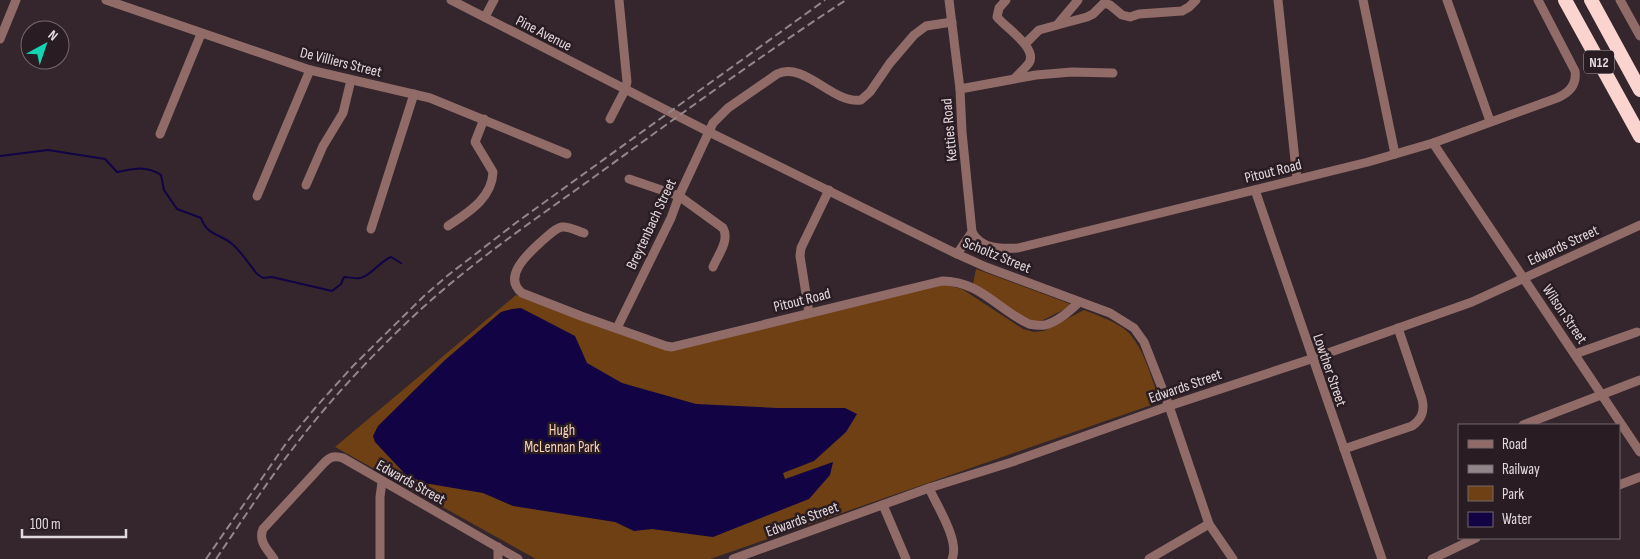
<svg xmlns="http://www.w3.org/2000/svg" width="1640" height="559" font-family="'Sofia Sans Condensed',sans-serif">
	<rect width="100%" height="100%" fill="#34262c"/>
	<g fill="#6e4014">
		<path d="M976,269L1073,305L1039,322L1028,321L973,284Z"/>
		<path d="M938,283L962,289L1023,329L1034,332L1044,331L1084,310C1097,315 1111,320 1123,328C1143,342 1152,380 1160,402L710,559H536L335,447L516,295L620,333L670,350Z"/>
	</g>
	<path fill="#110344" d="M521,308L575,336L587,363L622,383L696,404L777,408H845L857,414L846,432L814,461L783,473L785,479L833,462L830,475L809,499L713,537L652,529L634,531L615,522L513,506L483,493L424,483L405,474L375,442L373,436L378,426L445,360L501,312L512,309Z"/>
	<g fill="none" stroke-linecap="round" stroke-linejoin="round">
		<path stroke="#110344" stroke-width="2" d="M0,156L48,150L105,159L117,172C133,169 147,165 161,175L164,190L177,209L201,218C207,235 218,233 231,243C241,251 249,264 257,274L263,278L272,277L332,291L341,284L344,277C349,277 355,279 360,278C370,277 380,261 391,257L401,263"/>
		<g stroke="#916b67" stroke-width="9">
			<path d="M106,0L310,70L430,98L567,154"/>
			<path d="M451,0L709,132L957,254L986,267L1110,313L1134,328L1144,342L1169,406L1209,524L1233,559"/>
			<path d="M949,0L960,89L962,132L972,232L957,254"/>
			<path d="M1006,0L999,8L997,17C1006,28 1038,48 1029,63C1025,68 1020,73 1015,78"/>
			<path d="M1278,0L1297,179"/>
			<path d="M1363,0L1395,154"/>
			<path d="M1447,0L1490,121"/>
			<path d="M1620,0L1640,36"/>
			<path d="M485,17L494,0"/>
			<path d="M1058,24L1078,0"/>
			<path d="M0,39L16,0"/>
			<path d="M1025,44L1039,30L1087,17L1093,14L1104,3L1110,5L1122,15L1130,17L1139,14L1182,11L1189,7L1196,0"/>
			<path d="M960,89L1036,75L1072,72L1113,73"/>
			<path d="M610,119L625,90L627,82L619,0"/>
			<path d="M160,134L201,34"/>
			<path d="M1433,143L1640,452"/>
			<path d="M629,179L679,196L723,228C730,240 718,255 713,267"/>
			<path d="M306,185L323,146L343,113L351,80"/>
			<path d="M1255,190L1382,559"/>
			<path d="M257,196L310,70"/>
			<path d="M448,226C467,213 492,199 493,172L475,142L484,119"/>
			<path d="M371,229L414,94"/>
			<path d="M972,232C981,249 1001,249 1018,248L1368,162L1433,143L1557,98C1569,93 1577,85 1575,71L1538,0"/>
			<path d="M584,233C577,231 569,226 562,227C555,228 548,236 543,240C530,252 501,276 522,293L581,316L666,346L672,347L942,281C980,281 997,309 1029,324C1034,325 1040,326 1045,325C1057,322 1070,311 1079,302"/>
			<path d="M809,313L800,256L801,248L829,190"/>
			<path d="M617,328L671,218L679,196L713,123L728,108L777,74C805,61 832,104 861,100L870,92L890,63L914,35L926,26L952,22"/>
			<path d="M1575,354L1637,332"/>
			<path d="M1523,425L1640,380"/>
			<path d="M1344,449L1412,426C1422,419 1425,411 1422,399L1398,328"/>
			<path d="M1619,485L1640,477"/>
			<path d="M929,488C937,506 960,541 952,559"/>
			<path d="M883,505L906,559"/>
			<path d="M498,547V559"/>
			<path d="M274,559C267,549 258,541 263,529L324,463C330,457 334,455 343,458L518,559"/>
			<path d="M380,559V497L382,482"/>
			<path d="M733,559L929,488L1012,462L1169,406L1311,359L1472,302L1640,225"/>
			<path d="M1149,559L1209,524"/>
			<path d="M1432,559L1476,538"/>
		</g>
		<g stroke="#fbd4d0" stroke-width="14">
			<path d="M1565,0L1640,136"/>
			<path d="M1591,0L1640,90"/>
		</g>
		<g stroke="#92868b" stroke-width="2" stroke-dasharray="8 4" stroke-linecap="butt">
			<path d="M206,559L287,442L316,407L353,366L424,296L447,276L517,222L825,0"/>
			<path d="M216,559C242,521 266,483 294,447C326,405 362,366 400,329C459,271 527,225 594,177C677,117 760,56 846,0"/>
		</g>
	</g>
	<g text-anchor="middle" stroke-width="5" stroke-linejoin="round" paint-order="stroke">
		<rect fill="#2a1c23" stroke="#aba0a5" stroke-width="1" x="1584" y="50.5" width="30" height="23" rx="4"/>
		<g font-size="14" font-weight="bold" fill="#e2d9dd">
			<text x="1599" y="67">N12</text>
		</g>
		<g font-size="15" fill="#e2d9dd" stroke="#2a1c23">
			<text transform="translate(544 33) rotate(27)" y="5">Pine Avenue</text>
			<text transform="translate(341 62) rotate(14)" y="5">De Villiers Street</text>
			<text transform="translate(949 130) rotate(-95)" y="5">Ketties Road</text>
			<text transform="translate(1273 171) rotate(-14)" y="5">Pitout Road</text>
			<text transform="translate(651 224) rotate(-65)" y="5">Breytenbach Street</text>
			<text transform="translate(1563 245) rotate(-25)" y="5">Edwards Street</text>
			<text transform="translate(997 255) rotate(22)" y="5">Scholtz Street</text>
			<text transform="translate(802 300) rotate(-14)" y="5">Pitout Road</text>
			<text transform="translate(1565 314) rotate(56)" y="5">Wilson Street</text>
			<text transform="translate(1330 370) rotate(71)" y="5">Lowther Street</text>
			<text transform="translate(1185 386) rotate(-19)" y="5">Edwards Street</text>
			<text transform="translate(411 482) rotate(29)" y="5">Edwards Street</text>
			<text transform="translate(802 519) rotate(-20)" y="5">Edwards Street</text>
		</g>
		<g font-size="15" fill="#f9d4b8" stroke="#2a1c23">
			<text x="562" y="435">Hugh<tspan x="562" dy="17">McLennan Park</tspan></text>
		</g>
	</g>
	<rect x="1458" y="424" width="162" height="115" fill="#2a1c23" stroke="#74686d"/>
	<rect x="1468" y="440" width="25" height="8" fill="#916b67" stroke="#74686d"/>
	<text x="1502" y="449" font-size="15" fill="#e2d9dd">Road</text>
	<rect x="1468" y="465" width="25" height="8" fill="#92868b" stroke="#74686d"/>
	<text x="1502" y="474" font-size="15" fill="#e2d9dd">Railway</text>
	<rect x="1468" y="486" width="25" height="15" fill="#6e4014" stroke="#74686d"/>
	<text x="1502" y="499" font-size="15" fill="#e2d9dd">Park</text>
	<rect x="1468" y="512" width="25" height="15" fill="#110344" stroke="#74686d"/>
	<text x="1502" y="524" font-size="15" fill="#e2d9dd">Water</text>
	<g transform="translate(45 45) rotate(40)"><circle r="24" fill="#2a1c23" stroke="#74686d"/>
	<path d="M0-4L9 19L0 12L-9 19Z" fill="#14d5b3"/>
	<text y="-8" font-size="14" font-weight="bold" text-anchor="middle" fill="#e2d9dd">N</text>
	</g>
	<path d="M22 529v8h104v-8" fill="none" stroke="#e2d9dd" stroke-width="2.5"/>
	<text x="30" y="529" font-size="15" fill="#e2d9dd" stroke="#2a1c23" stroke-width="4" paint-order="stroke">100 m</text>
</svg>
